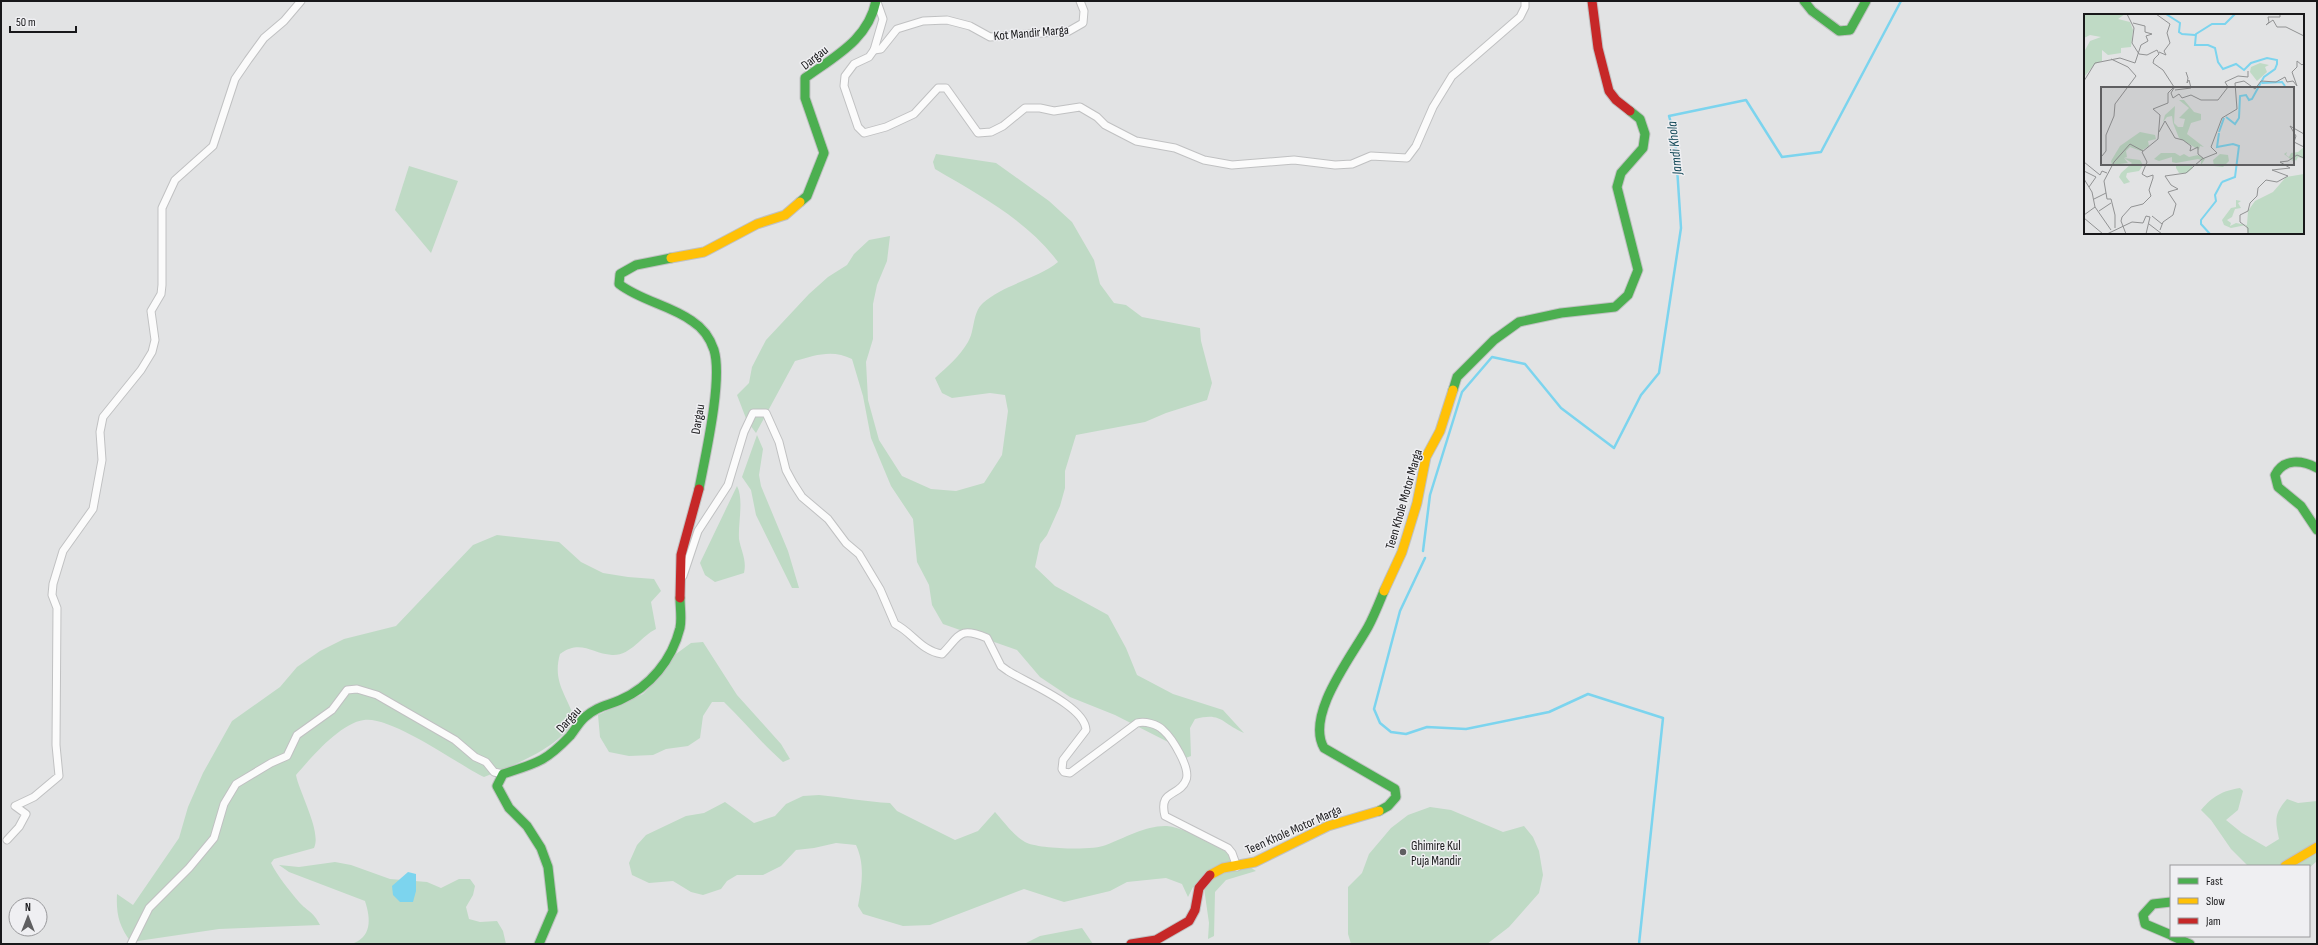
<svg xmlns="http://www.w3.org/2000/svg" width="2318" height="945" font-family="'Sofia Sans Condensed',sans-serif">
	<rect width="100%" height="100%" fill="#e2e3e4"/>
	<g fill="#bfdac5">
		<path d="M936,154L996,163L1049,201L1072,222L1094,260L1100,284L1114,303L1126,305L1142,317L1200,328L1201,341L1212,383L1207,400L1166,413L1145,422L1076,435L1065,471V488L1060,506L1047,535L1040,544L1035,567L1055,586L1108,615L1126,648L1137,675L1173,694L1223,710L1244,733C1221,723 1222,712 1195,719L1190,728L1191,756L1183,759L1172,744L1115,715L1070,697L1040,677L1017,650L943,624L932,605L929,585L917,562L913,519L891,486L871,438L863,396L852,359C833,349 815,355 795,361L756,433L747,421L737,395L749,383L752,367L766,340L809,294L828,277L847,265L854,254L869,240L890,236L887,261L877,285L873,304V339L866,362L868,400L879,440L902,476L931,489L956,491L984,483L1002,455L1008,411L1005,395L990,393L952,398L942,393L935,378C947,367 960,356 968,342C975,331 972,313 983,303C1003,285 1039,278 1058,262C1027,220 979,195 935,169L933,162Z"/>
		<path d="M409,166L458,181L431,253L395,210Z"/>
		<path d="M757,435L763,449L759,475L761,486L788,551L799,588H792L756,515L751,490L742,477Z"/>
		<path d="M737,486C744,499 738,523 739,539C741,551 747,560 744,573L715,582L705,575L700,563Z"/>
		<path d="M497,535L559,542L581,562L603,573L628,577L654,579L661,591L651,602L656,629C641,636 631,656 612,655C592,654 581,639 560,654C552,682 567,695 575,720C558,748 515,765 484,777C457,764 392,716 364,720C340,723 311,758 296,775C299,792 322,832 314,848L274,859L271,863C278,877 289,890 299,902C308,912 313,911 320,925L219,929L131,942C119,926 116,914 117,894L133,905L179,838L188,807L203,773L232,721L280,687L297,667L320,651L344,639L396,626L473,545Z"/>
		<path d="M703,642L737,695L781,744L790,759L783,762C762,744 745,722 724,702H712L703,716L700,738L688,746L666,749L653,755L629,756L609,752L600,737L598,715L643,694L661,676L665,662L691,643Z"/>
		<path d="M2240,788L2243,791L2238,810L2226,820L2242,833L2266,847L2279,839C2275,820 2274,814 2287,799L2298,803L2317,801V861L2309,868V866H2291L2285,862L2278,866H2248L2231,849L2211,820L2201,810C2213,796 2222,791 2240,788Z"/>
		<path d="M819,795C843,797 866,802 890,803L897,811L955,840L978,831L995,812C1004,822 1014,836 1025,842C1037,849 1093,851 1106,845C1124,838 1147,825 1167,826C1193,829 1235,857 1256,871L1226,880L1215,892L1214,936L1208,939L1209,923L1204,888L1193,887L1188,897L1182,884L1166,878L1127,882L1110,891L1064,902L1024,889L930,925L903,926L863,914L858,906C862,885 865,864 856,845L836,843L814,848L796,850L781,866L763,875H737L727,881L721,889L703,895L691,892L673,881L649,883L632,875L629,863L637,845L646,835L686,816L704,813L725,802L754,823L775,816L786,804L803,796Z"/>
		<path d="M1430,807L1451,810L1503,832L1524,826L1533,837L1539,851L1543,875L1539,893L1509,927L1487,944H1351L1348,934V887L1362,873L1369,854L1391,828L1408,815Z"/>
		<path d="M335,862L351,865L390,879L427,882L441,888L459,879H470L475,886L473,895L466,907L469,919L480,922L497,921L503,931L506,944H351C372,938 371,919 365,901L289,872L279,865L299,867Z"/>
		<path d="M1082,928L1093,944H1024L1040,936Z"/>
	</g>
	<path fill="#7cd4ee" d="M408,872L416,874V891L413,902H400L393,895L392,886Z"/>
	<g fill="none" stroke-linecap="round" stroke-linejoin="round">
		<g stroke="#7cd4ee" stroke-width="2.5">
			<path d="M1423,551L1430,495L1462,392L1492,357L1525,364L1561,408L1614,448L1641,395L1659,373L1681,228L1675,137L1669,116L1746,100L1782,157L1821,152L1901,1"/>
			<path d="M1425,558L1400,611L1374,709L1380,723L1391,732L1406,734L1427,727L1466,729L1549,712L1588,694L1663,718L1639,944"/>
		</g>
		<g stroke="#c0c1c2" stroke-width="9">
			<g id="street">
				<path d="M877,2L883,19L874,50L869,57L854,64L845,76L844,86L858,127L864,133L886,127L914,114L938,88H946L978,133L991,132L1003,126L1025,108H1040L1054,111L1080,107L1097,117L1105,125L1136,141L1175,148L1204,160L1232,165L1294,160L1335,165L1352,164L1371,156L1407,158L1416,146L1433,107L1452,76L1520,17L1525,7V1"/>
				<path d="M874,50L881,49L897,29L923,21L947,20L970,26L990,37L1069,31L1083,23L1084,11L1080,1"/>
				<path d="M683,576L698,531L728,485L744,432L753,413H766L779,442L786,470L793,483L802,497L828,519L846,543L859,554L880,589L895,624C912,632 921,651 942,654C960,636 958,626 987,638L1001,666L1008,671C1027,683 1085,706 1086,730L1063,760L1062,769L1064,772L1070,773L1137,723C1145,721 1157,724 1163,730C1172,738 1191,768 1186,780C1180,797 1158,789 1165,816L1228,848L1232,853L1237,867"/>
				<path d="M7,840L19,827L26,814L15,806L34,797L59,776L56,745L57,608L52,595L53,584L63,551L93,509L102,460L100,432L103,417L141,370L152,352L155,340L151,311L161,294L162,285V208L175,180L213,146L235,79L248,60L264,38L284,21L301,1"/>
				<path d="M131,944L149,908L189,868L214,838L224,804L236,784L271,763L287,756L297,735L332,710L347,690L357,689L377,695L455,740L475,757L486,762L494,772L503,774"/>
			</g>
		</g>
		<g stroke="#c0c1c2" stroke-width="11">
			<g id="fast">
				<path d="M1804,1L1812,11L1839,31L1850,30L1866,1"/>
				<path d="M800,202L807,196L824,153L805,98V78C835,56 868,40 876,1"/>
				<path d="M671,258L636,265L620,274L619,284C641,301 670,305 692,321C703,328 710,338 714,350C723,380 705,457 699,489"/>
				<path d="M1453,390L1457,377L1494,340L1519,322L1561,313L1615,307L1628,295L1638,270L1617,187L1621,173L1643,148L1645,134L1640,119L1630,111"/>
				<path d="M2317,468C2302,460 2284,458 2275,475L2278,487L2301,506L2317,530"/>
				<path d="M1379,811L1388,806L1396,797L1395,789L1324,748C1305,715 1352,656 1368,627C1374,616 1379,603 1384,591"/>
				<path d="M2171,902L2153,904L2143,915L2145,924L2171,935"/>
				<path d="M2172,936L2190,944"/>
				<path d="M539,944L553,911L548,867L541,848L527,826L509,808L497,786L503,774C537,763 545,762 570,736C575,730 579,722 585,717C598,706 606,706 620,700C650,687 672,660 680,628C682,619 680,607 680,598"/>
			</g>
		</g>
		<g stroke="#c0c1c2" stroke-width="11">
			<g id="slow">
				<path d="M671,258L704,252L757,224L785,215L800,202"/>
				<path d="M1384,591L1402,552L1417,503L1426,457L1440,431L1453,390"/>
				<path d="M2285,866L2317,847"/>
				<path d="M1210,875L1223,868L1255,862L1328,826L1379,811"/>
			</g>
		</g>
		<g stroke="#c0c1c2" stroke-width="11">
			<g id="jam">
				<path d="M1592,1L1598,48L1609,91L1616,100L1630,111"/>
				<path d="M680,598L681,555L699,489"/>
				<path d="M1131,944L1156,940L1189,921L1195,910L1199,888L1210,875"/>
			</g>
		</g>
		<use href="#street" stroke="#fbfbfb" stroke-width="7"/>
		<use href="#fast" stroke="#4caf50" stroke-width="9"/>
		<use href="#slow" stroke="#ffc107" stroke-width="9"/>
		<use href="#jam" stroke="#c62828" stroke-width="9"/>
	</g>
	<circle fill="#5f5f61" stroke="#efeff2" stroke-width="1.5" cx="1403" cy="852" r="4"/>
	<g text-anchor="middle" stroke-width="3" stroke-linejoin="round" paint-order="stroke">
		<g font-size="13" fill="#18181a" stroke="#efeff2">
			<text transform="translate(1031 32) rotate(-5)" y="5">Kot Mandir Marga</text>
			<text transform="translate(814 57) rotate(-38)" y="5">Dargau</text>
			<text transform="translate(697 419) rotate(-81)" y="5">Dargau</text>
			<text transform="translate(1403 499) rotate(-74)" y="5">Teen Khole Motor Marga</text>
			<text transform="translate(568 719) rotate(-48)" y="5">Dargau</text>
			<text transform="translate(1293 829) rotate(-24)" y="5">Teen Khole Motor Marga</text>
		</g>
		<g font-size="13" fill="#18181a" stroke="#efeff2" text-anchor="start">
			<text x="1411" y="850">Ghimire Kul<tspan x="1411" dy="15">Puja Mandir</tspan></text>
		</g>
		<g font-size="14" font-style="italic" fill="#144a59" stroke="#efeff2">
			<text transform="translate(1674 148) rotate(-96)" y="5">Jamdi Khola</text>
		</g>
	</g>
	<g transform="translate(2084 14)">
		<rect width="220" height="220" fill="#e2e3e4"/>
		<path d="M0,0H41L34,5L46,8L49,16L47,33L37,34V39L24,41L18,36V47L11,50L0,63V38L6,27L17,23L6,21L0,24ZM176,49L185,51L181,53L183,58L173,67L166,58L167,53ZM95,86H100L110,98L117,100V106L107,109L103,120L120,133L116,132L115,136L95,124L89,109L88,102L83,103L79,108L81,101L91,92L90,109L94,113H99L101,105L95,104L105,94ZM56,118L71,121L72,125L64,127L65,132L57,137L46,133L42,137L43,143L40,144L44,149L28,151L27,147L36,132ZM220,133V145L214,143L212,147L210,144V148L200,140L203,138L202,141L205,143L207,139L214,138ZM77,139H91L96,142L100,140L105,143L114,141L121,145L117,151V146L114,145L92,149L88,148V143L75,147L70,145ZM136,140L144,141L145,147L139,153L130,152L129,146ZM40,144L56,146L59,151L55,157L43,159L42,163L46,168L40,170L35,163L37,159L48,149ZM107,150L109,154L103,159H95L92,154V151ZM220,160V220H164L162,211L147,214L140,211L138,206L147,194L152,193V186L157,187L154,189L157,194L151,195L148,203L143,206L147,209L146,212L152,209L163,211L164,197L171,187L189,178L202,163Z" fill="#bfdac5"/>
		<path fill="none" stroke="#7cd4ee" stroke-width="2" d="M82,0L96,9L95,18L98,20L111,21M178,69L198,68L201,72M142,103L151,110L155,104L156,82L162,81L165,86L168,85L180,63L191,55L193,50V46L183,44L167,49L160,56L152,50L139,55L134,48L131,34L124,31H111L112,20L128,10H141L151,0M135,118L140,104M135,119L133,133L149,130L155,132L151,163L138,168M126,220L117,210V206L132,187L131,181L138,168"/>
		<path fill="none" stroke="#919293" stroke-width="1" d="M72,0L86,10L83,19L86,29L80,37L82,41L75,38M196,0V3H184L185,8L182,11L189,6L193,13H202L220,22M0,67L11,49L36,44L51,49L57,31L64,27L62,22L68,20L61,18V12L49,9M90,74L87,79L89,84L95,80L98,84L107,81L117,86H134L144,73L141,68L154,62L164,63V57M91,76L107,74L105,66L103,69L104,64L102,58M75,118L81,107L91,124L99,126L107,132L106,137L114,133V140L120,145M220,120L206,112L212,122L210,128L220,133M18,142L22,137V121L30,102L31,90L52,62L44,53L27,45M0,148L16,161L18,157L23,159M0,157L12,163L5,173M0,165L8,178L11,193L0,201M10,185L22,179M11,193L27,216M15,197L27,189M68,202L78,210M0,204L19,220M65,210L78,220M31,214V201L27,185H23L20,167L30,148L46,130L59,137M76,216L79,208L89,201L92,190L84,178L94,175L87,171L81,162L102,159L118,145L133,139L127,133L138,104L153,95L151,69L160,67L171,75L177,67L192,68L201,63L203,68L209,67L213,72L208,58L213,53V47L218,51L220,49M23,220L48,208L59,209L62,202L66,203M42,220L37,207L38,203L47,193L59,190L67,182L65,176L69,164V161L63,163L58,160L63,148L58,138L74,125L76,101L69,95L84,89V79L90,73L79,56L69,49L70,45L75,40L73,36L63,41L55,40L48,29L50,14L43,0M62,220L66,203M164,220V214L156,208V201L164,197L166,189L173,182L174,174L182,166L193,168L204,162L188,156L206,154L196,148L204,147L213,141L220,144"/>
		<path fill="#5f5f61" fill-opacity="0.15" stroke="#5f5f61" stroke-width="2" d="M17,73H210V151H17Z"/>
		<rect width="220" height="220" fill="none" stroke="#18181a" stroke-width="2"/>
	</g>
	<rect width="2318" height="945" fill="none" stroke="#18181a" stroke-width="4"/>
	<rect x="2170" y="865" width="140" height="72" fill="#efeff2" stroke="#99999c"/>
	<rect x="2178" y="878" width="20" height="6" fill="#4caf50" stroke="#99999c"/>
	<text x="2206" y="885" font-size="12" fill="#18181a">Fast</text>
	<rect x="2178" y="898" width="20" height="6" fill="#ffc107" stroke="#99999c"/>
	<text x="2206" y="905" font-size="12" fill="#18181a">Slow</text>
	<rect x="2178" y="918" width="20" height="6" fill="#c62828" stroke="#99999c"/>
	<text x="2206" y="925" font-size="12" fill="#18181a">Jam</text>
	<g transform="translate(28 917)"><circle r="19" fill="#efeff2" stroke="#99999c"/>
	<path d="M0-3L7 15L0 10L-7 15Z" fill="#5f5f61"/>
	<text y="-6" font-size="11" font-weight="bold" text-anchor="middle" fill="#18181a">N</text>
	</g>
	<path d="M10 26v6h66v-6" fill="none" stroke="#18181a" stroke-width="2"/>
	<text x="16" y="26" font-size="12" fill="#18181a" stroke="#efeff2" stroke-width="3" paint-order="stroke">50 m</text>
</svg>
